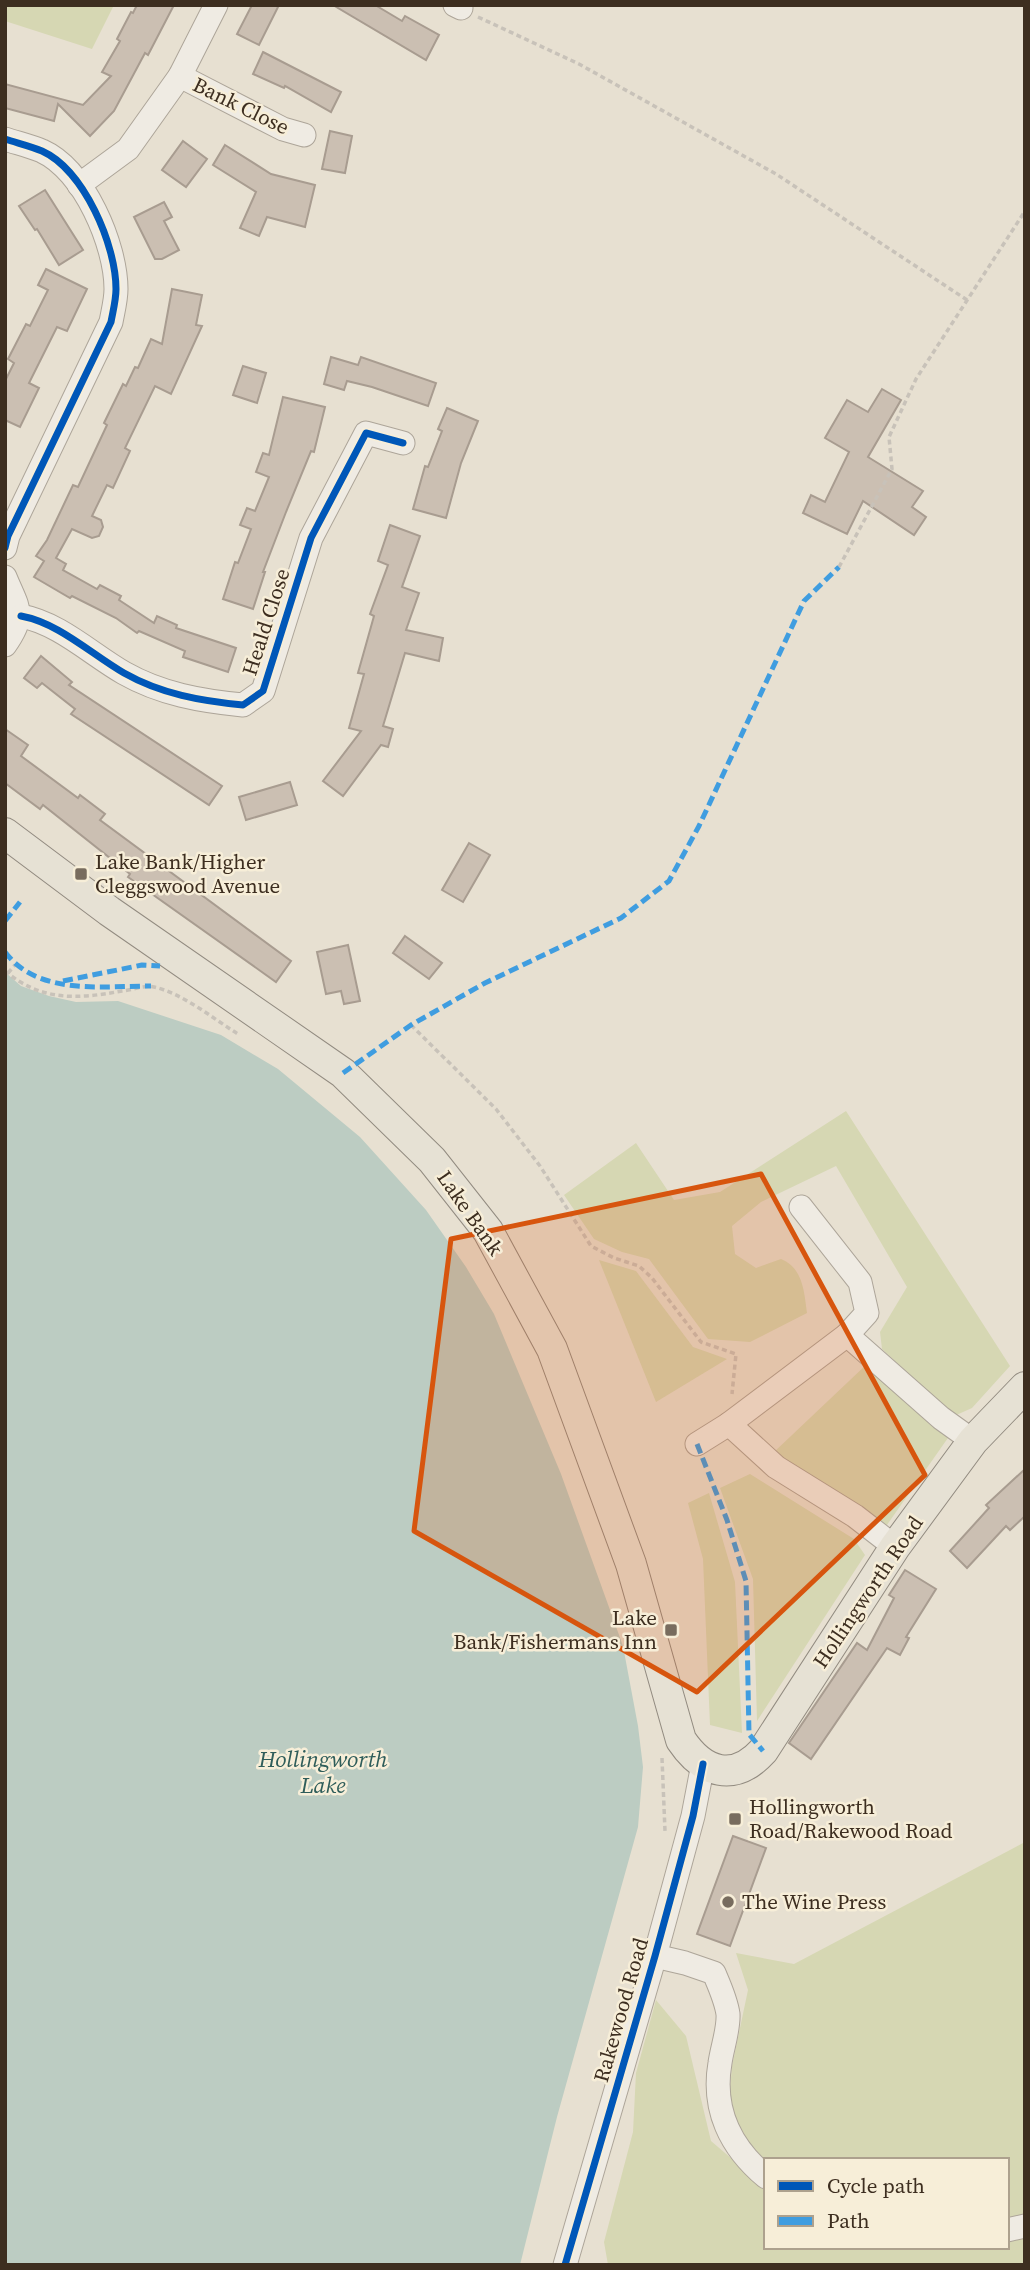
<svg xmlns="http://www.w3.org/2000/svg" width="1030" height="2270" font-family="'Source Serif 4',serif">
	<rect width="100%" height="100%" fill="#e7e0d1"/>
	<g fill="#d6d7b3">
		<path d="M5,5H114L92,49L5,21Z"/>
		<path d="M846,1111L1010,1366L972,1408L954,1416L882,1349L880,1332L907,1287L836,1166L761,1202L732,1226L735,1254L756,1268L781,1259C803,1268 804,1291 807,1313L750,1342L708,1339L649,1259L622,1252L594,1239L564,1195L636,1143L674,1200L720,1192Z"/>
		<path d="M599,1260L636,1271L693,1347L727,1359L656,1402Z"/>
		<path d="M867,1364L950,1435L882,1532L772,1454Z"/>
		<path d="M750,1474L854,1539L865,1555L757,1721L753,1579L720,1488Z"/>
		<path d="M709,1493L735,1582L742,1733L710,1725L703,1559L688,1503Z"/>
		<path d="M1025,1842V2218L1007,2222V2160H766V2169L735,2128L729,2101L732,2066L748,1990L736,1953L794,1964Z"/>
		<path d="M656,2000L686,2036L711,2141L766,2188V2247H1007V2239L1025,2235V2265H608L604,2242L633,2132L636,2073Z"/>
	</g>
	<path fill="#bcccc2" d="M5,972L21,986L49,996L76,1002L118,1001L221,1035L278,1069L360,1137L426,1210L466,1267L494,1314L561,1474L623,1646L638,1726L643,1767L638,1827L557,2117L520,2265H5Z"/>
	<g fill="#cbbfb2" stroke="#a89c90" stroke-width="2">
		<path d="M137,5H174L148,55L145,53L114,111L90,136L58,104L54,121L5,108V84L83,105L111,76L102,72L120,41L117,39L131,12L133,13Z"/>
		<path d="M252,5H279L259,45L237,34Z"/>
		<path d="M333,5H375L402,21L405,16L439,35L426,60Z"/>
		<path d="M263,52L341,92L331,112L285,86L284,88L253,74Z"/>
		<path d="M330,131L352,136L345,173L322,169Z"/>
		<path d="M183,141L207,159L186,187L162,170Z"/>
		<path d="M225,145L271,174L315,185L305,227L267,217L259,236L240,228L256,192L213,165Z"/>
		<path d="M45,190L83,250L59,265L37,229L35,230L19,206Z"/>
		<path d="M164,202L172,217L164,221L179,250L162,259H155L134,217Z"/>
		<path d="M46,269L87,289L67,331L57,327L29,383L39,388L20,427L5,420V381L14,363L8,359L26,324L30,326L48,290L38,285Z"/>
		<path d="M172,289L202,295L196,325L202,326L171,394L155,386L125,448L130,451L113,488L107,485L92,516L101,520L103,527L99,536L92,538L72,529L56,558L66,564L63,570L97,589L100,585L121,596L119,600L154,623L157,616L177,625L176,628L236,648L228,672L183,657L185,651L139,631L137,633L116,618L72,596L70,598L34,577L44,561L36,556L47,540L73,485L78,487L107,425L104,423L123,384L126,386L135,367L138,368L151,339L162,344Z"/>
		<path d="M331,357L358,365L361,357L436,383L428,406L372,387L347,381L344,390L324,384Z"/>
		<path d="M243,366L266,373L257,403L233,395Z"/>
		<path d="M882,389L901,400L868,457L923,491L912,507L926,517L914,535L863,501L847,534L803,513L811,495L825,502L849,452L825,438L847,400L868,412Z"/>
		<path d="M283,397L325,407L314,452L311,451L286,512L263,572H265L253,609L223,599L235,562L238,563L251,529L240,525L247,508L255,511L269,477L256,472L263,453L269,455Z"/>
		<path d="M447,408L478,421L461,463L446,518L413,509L425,466L428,467L442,431L438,429Z"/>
		<path d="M390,525L420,536L402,587L419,593L406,630L443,638L439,661L405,653L383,726L393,729L388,747L381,745L343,796L323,781L361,731L349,728L364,674L358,673L374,616L370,614L388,565L378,561Z"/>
		<path d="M41,656L72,682L69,685L222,786L209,805L71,714L75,709L42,683L37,688L24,678Z"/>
		<path d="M5,729L28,745L21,756L78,798L80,795L105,814L100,820L291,961L276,982L128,877L130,874L43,805L40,809L5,783Z"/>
		<path d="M290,782L297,805L246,820L239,797Z"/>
		<path d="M469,843L490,855L463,902L442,890Z"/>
		<path d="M405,936L442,963L429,979L393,953Z"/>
		<path d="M348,945L360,1001L344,1004L341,991L326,994L317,952Z"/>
		<path d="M1025,1469V1516L1010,1530L1006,1526L967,1568L950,1551L989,1508L986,1505Z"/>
		<path d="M905,1570L936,1589L906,1637L909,1638L900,1655L887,1648L811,1759L789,1743L857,1643L867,1650L894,1598L889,1595Z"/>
		<path d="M733,1836L766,1848L730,1946L697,1934Z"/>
	</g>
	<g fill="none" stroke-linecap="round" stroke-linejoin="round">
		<g stroke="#ada599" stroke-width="25">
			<g id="minor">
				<path d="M455,5L461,8"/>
				<path d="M180,76L283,129L304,135"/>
				<path d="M5,139C17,143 30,146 42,151C84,170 116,245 116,289C116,300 113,311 111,322L8,536L5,548"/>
				<path d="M79,185L128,149L180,76L216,5"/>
				<path d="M5,577C18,609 27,614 5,645"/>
				<path d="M21,616C59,623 91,654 124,673C161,694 201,701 243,705L263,691L311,538L366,433L403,443"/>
				<path d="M847,1335L941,1418L973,1441"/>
				<path d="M729,1424L776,1467L855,1516L895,1547"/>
				<path d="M697,1444L729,1424L847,1335L867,1313L860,1282L801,1207"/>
				<path d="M655,1956L685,1963L714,1973C720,1987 726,2000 728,2014C729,2029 722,2048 720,2063C712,2109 730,2147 766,2177"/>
				<path d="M1007,2230L1025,2226"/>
				<path d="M565,2265L655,1956L693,1816L703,1764"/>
			</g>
		</g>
		<g stroke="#928b80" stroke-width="32">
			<path id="major" d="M5,833L109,911L343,1073L432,1160L488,1231L552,1349L631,1564L681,1740C703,1773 734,1783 763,1751L895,1547L973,1441L1025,1387"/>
		</g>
		<g stroke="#c8c2b9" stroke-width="3.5" stroke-dasharray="5 3.5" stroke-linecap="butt">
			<path d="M478,17L579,64L776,174L967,300"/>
			<path d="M839,567L892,469L889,437L916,379L1025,211"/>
			<path d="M5,971C42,1002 78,999 122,991C132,990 144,985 154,987C184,994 212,1018 238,1034"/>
			<path d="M8,973L15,965"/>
			<path d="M411,1025L496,1109L540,1166L591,1246L614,1258L639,1266L652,1278L701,1342L736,1354L732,1394"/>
			<path d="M662,1758L665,1831"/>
		</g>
		<use href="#minor" stroke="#efebe3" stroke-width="23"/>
		<use href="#major" stroke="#e6e1d4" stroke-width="30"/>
		<g stroke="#3f9de0" stroke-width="5" stroke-dasharray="10 5" stroke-linecap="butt">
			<path d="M5,921L20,902"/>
			<path d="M5,952C38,996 102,986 151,986"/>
			<path d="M63,981L142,965L160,966"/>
			<path d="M343,1073L411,1025L485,983L621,918L669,881L699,826L804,601L839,567"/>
			<path d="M697,1444L727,1520L746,1581L749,1734L763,1751"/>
		</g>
		<g stroke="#f7eed8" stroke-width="11">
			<g id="cycleway">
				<path d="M5,139C17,143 30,146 42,151C84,170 116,245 116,289C116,300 113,311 111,322L8,536L5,548"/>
				<path d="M21,616C59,623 91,654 124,673C161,694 201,701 243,705L263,691L311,538L366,433L403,443"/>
				<path d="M565,2265L655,1956L693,1816L703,1764"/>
			</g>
		</g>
		<use href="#cycleway" stroke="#0057b8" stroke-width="7"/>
	</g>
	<path fill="#d7550e" fill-opacity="0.2" stroke="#d7550e" stroke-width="5" stroke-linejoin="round" d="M761,1174L925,1475L697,1692L414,1531L451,1239Z"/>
	<g fill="#786c5e" stroke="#f7eed8" stroke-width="2.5">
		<rect x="74" y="867" width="14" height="14" rx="3.5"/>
		<rect x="664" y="1623" width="14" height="14" rx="3.5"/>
		<rect x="728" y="1812" width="14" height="14" rx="3.5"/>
		<circle cx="728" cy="1902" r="7"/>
	</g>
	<g text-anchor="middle" stroke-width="5" stroke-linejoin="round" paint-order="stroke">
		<g font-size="21" fill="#3d2e20" stroke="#f7eed8">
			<text transform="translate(241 106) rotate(26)" y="7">Bank Close</text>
			<text transform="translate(266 622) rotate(-72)" y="7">Heald Close</text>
			<text transform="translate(470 1213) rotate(55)" y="7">Lake Bank</text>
			<text transform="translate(868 1592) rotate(-56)" y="7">Hollingworth Road</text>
			<text transform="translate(621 2010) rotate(-74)" y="7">Rakewood Road</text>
		</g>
		<g font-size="21" fill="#3d2e20" stroke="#f7eed8" text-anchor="start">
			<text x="95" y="869">Lake Bank/Higher<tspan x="95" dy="24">Cleggswood Avenue</tspan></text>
			<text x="657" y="1625" text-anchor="end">Lake<tspan x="657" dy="24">Bank/Fishermans Inn</tspan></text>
			<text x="749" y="1814">Hollingworth<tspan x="749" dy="24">Road/Rakewood Road</tspan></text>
			<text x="742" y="1909">The Wine Press</text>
		</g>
		<g font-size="23" font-style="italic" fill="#2f5d5a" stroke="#f7eed8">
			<text x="323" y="1767">Hollingworth<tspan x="323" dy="26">Lake</tspan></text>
		</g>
	</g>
	<rect width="1030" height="2270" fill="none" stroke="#3d2e20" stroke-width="14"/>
	<rect x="764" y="2158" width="245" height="91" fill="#f7eed8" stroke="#ada18e" stroke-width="2"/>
	<rect x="778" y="2181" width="35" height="10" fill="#0057b8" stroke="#ada18e" stroke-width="2"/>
	<text x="827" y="2193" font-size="21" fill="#3d2e20">Cycle path</text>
	<rect x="778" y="2216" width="35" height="10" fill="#3f9de0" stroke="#ada18e" stroke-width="2"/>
	<text x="827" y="2228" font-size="21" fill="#3d2e20">Path</text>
</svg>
